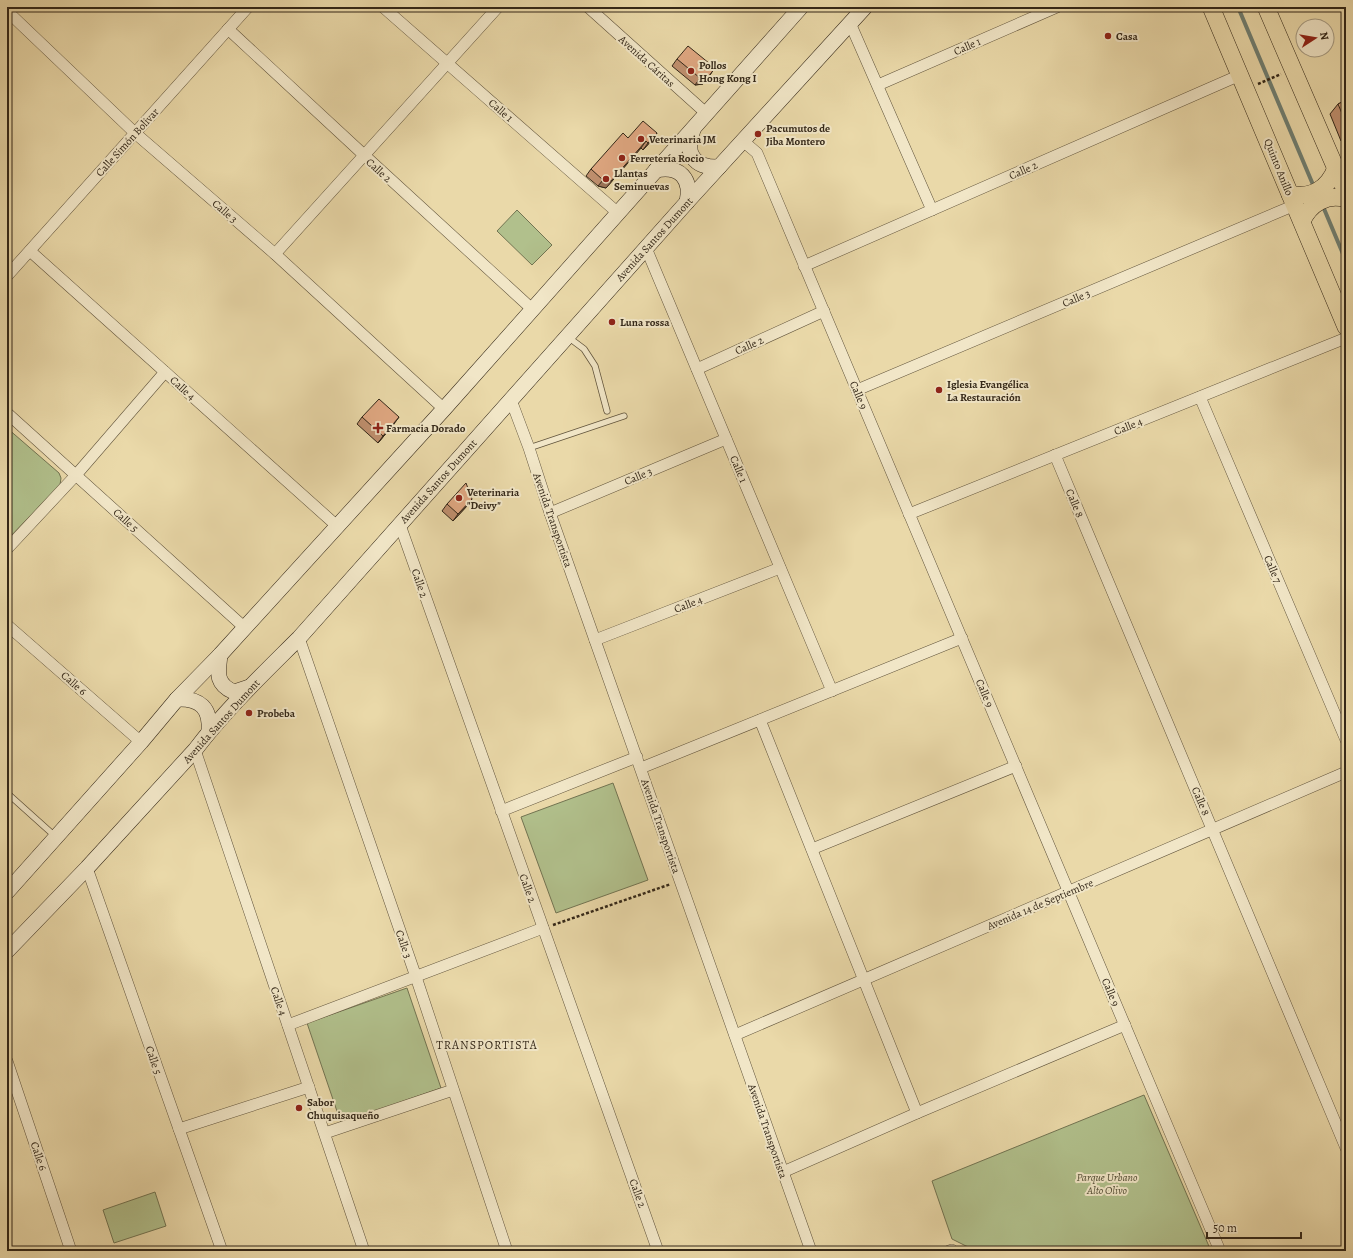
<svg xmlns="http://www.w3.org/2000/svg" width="1353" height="1258" font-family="Alegreya,serif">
	<rect width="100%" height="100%" fill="#ead9a9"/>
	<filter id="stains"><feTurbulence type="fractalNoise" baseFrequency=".005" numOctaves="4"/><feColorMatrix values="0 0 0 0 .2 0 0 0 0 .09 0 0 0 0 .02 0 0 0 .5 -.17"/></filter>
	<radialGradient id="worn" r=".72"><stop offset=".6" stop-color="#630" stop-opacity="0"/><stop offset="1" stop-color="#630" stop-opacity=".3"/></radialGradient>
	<g fill="#b1c08c" stroke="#727452">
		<path d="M517,210L552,245L532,265L497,231Z"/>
		<path d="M7,428L59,473L61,478L60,485L7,540Z"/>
		<path d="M613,783L648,880L556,913L521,817Z"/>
		<path d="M407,988L441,1088L341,1123L307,1023Z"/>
		<path d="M1144,1095L1211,1251H976L952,1239L932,1181Z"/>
		<path d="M155,1192L166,1226L114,1243L103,1210Z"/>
	</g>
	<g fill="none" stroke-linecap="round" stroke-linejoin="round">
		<g stroke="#707f72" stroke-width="4">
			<path d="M1238,7L1314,187"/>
			<path d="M1322,204L1346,261"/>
		</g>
		<g stroke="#61543c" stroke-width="7">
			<g id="lane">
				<path d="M568,337L584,349L595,366L607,411"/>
				<path d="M529,448L624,416"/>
				<path d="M7,793L56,837"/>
			</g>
		</g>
		<g stroke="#61543c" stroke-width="12">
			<g id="street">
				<path d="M383,7L618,213"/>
				<path d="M588,7L707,114"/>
				<path d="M7,11L135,133L275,254L444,409"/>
				<path d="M850,23L932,210"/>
				<path d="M228,29L364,155L532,309"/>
				<path d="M878,85L1057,7"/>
				<path d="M743,141L757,153L1220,1251"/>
				<path d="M646,248L832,691"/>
				<path d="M30,251L337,526"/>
				<path d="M275,254L498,7"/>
				<path d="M804,266L1240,75"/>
				<path d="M7,276L248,7"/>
				<path d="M697,369L824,311"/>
				<path d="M857,390L1295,205"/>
				<path d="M1200,397L1346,740"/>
				<path d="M511,400L529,448L550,513L811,1251"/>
				<path d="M7,413L245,628"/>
				<path d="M1055,455L1346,1148"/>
				<path d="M550,513L726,439"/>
				<path d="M909,514L1346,338"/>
				<path d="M400,525L658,1251"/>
				<path d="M7,549L76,475L165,372"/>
				<path d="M7,625L141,742"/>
				<path d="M299,638L416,977L507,1251"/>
				<path d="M595,640L780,568"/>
				<path d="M760,720L917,1113"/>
				<path d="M195,750L364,1251"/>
				<path d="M641,768L962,638"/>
				<path d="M501,811L637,757"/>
				<path d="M812,849L1016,766"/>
				<path d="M87,868L222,1251"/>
				<path d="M288,1025L543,928"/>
				<path d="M735,1035L1346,772"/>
				<path d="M7,1061L71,1251"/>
				<path d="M179,1129L309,1087"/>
				<path d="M325,1133L453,1090"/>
				<path d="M783,1172L917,1113L1125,1025"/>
				<path d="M949,1251L952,1250"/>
			</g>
		</g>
		<g stroke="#332718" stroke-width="16">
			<g id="secondary">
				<path d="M693,130C684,154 694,168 719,167"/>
				<path d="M656,170C680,165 692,179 687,202"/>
				<path d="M220,655C218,672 215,684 234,692L249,687"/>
				<path d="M177,699C200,698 211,708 209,732"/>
				<path d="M7,892L141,742L177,699L220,655L444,409L801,7"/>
				<path d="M7,951L87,868L195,750C226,709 263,674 299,638L687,202L865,7"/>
			</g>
		</g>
		<g stroke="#332718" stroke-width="18">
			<g id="primary">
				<path d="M1211,7L1346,327"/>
				<path d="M1266,7L1346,192"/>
				<path d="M1290,194C1311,199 1328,189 1336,168"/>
				<path d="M1302,221C1310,204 1327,193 1346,199"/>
			</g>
		</g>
		<g stroke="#332718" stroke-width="2.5" stroke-dasharray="3 2" stroke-linecap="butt">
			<path d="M1258,84L1281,74"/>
			<path d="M553,925L671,884"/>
		</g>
		<use href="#lane" stroke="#f1e6c7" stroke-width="5.5"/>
		<use href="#street" stroke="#f1e6c7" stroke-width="11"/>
		<use href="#secondary" stroke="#f1e6c7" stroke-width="15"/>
		<use href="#primary" stroke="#ead9a9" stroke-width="17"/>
	</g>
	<g fill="#c0906f" stroke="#332718">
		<path d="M677,59L715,68L703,84L695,85L672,66Z"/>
		<path d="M1346,100V146L1344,140L1341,141L1330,114L1338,104Z"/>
		<path d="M657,133L652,140L643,150L641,148L606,188L598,186L586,176L591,169L628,138Z"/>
		<path d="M362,417L394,424L378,443L357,424Z"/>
		<path d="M447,504L467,506L453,521L442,511Z"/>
	</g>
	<g fill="#9c755a" stroke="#332718">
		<path d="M715,68L703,84L695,85L700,78Z"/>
		<path d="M657,133L652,140L643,150L648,143Z"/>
		<path d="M1346,135V137L1344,140L1341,141Z"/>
		<path d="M646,141L641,148L606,188L598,186L603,180Z"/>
		<path d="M399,417L394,424L378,443L383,436Z"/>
		<path d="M472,499L467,506L453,521L458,514Z"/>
	</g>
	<g fill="#dfa781" stroke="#332718">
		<path d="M688,46L715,68L708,77L700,78L677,59Z"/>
		<path d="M1346,100V123L1338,104Z"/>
		<path d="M643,121L657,133L648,143L646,141L611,181L603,180L591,169L623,133L628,138Z"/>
		<path d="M379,399L399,417L383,436L362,417Z"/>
		<path d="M466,483L472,499L458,514L447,504Z"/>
	</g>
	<g fill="#8f2418" stroke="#f1e6c7" stroke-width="1.5">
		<circle cx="1108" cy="36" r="4"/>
		<circle cx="691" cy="71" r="4"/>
		<circle cx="758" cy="134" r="4"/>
		<circle cx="641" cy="139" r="4"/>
		<circle cx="622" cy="158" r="4"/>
		<circle cx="606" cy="179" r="4"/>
		<circle cx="612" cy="322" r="4"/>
		<circle cx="939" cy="390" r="4"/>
		<path d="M376 422h4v4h4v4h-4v4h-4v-4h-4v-4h4z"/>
		<circle cx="459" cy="498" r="4"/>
		<circle cx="249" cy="713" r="4"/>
		<circle cx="299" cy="1108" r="4"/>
	</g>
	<g text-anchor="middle" stroke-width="4" stroke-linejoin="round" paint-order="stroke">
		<g font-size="11" font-weight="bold" fill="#332718" stroke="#f1e6c7" text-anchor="start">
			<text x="1116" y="40">Casa</text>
			<text x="699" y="69">Pollos<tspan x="699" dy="13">Hong Kong I</tspan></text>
			<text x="766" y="132">Pacumutos de<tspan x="766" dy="13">Jiba Montero</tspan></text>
			<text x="649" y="143">Veterinaria JM</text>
			<text x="630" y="162">Ferretería Rocio</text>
			<text x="614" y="177">Llantas<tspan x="614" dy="13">Seminuevas</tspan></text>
			<text x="620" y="326">Luna rossa</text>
			<text x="947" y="388">Iglesia Evangélica<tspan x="947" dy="13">La Restauración</tspan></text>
			<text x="386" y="432">Farmacia Dorado</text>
			<text x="467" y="496">Veterinaria<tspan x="467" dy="13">"Deivy"</tspan></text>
			<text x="257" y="717">Probeba</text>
			<text x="307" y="1106">Sabor<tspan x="307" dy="13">Chuquisaqueño</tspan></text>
		</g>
		<g font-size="11" fill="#332718" stroke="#f1e6c7">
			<text transform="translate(967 46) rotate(-24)" y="4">Calle 1</text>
			<text transform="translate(647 61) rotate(42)" y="4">Avenida Cáritas</text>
			<text transform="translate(501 110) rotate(41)" y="4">Calle 1</text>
			<text transform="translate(127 142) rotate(-48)" y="4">Calle Simón Bolívar</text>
			<text transform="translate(1279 167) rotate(68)" y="4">Quinto Anillo</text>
			<text transform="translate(379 170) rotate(42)" y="4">Calle 2</text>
			<text transform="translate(1023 170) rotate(-24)" y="4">Calle 2</text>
			<text transform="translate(225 211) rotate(41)" y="4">Calle 3</text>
			<text transform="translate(654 239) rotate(-48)" y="4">Avenida Santos Dumont</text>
			<text transform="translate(1076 298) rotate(-23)" y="4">Calle 3</text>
			<text transform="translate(749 345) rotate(-24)" y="4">Calle 2</text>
			<text transform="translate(183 388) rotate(42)" y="4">Calle 4</text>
			<text transform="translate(859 395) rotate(67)" y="4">Calle 9</text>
			<text transform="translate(1128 426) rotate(-22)" y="4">Calle 4</text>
			<text transform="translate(739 469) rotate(67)" y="4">Calle 1</text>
			<text transform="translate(638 476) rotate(-23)" y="4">Calle 3</text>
			<text transform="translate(438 481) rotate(-48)" y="4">Avenida Santos Dumont</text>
			<text transform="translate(1075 503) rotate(67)" y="4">Calle 8</text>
			<text transform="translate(126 520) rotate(42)" y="4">Calle 5</text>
			<text transform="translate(553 520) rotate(71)" y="4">Avenida Transportista</text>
			<text transform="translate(1273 569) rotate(67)" y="4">Calle 7</text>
			<text transform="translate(420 583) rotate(71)" y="4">Calle 2</text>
			<text transform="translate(688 604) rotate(-21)" y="4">Calle 4</text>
			<text transform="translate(74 683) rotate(41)" y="4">Calle 6</text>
			<text transform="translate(985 693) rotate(67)" y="4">Calle 9</text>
			<text transform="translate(221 721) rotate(-48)" y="4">Avenida Santos Dumont</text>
			<text transform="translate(1201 801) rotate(67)" y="4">Calle 8</text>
			<text transform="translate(661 826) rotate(71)" y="4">Avenida Transportista</text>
			<text transform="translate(528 888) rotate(70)" y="4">Calle 2</text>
			<text transform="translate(1040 904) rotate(-23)" y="4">Avenida 14 de Septiembre</text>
			<text transform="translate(404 944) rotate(71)" y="4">Calle 3</text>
			<text transform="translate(1111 992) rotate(67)" y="4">Calle 9</text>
			<text transform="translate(279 1001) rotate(71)" y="4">Calle 4</text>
			<text transform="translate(154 1060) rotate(71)" y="4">Calle 5</text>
			<text transform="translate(768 1131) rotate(71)" y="4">Avenida Transportista</text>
			<text transform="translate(39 1156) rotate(71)" y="4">Calle 6</text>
			<text transform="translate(638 1193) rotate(70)" y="4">Calle 2</text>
		</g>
		<g font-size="11" font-style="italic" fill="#524d35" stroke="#f1e6c7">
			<text x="1107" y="1181">Parque Urbano<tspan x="1107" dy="13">Alto Olivo</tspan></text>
		</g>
		<g font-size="12" letter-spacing="1" fill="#332718" stroke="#f1e6c7">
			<text x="487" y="1049">TRANSPORTISTA</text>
		</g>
	</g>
	<rect width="1353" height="1258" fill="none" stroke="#ead9a9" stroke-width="24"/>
	<rect x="8" y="8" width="1337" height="1242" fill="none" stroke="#332718" stroke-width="2"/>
	<rect x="12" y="12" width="1329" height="1234" fill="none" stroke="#332718"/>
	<g transform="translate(1315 38) rotate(78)"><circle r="19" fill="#f1e6c7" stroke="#a59a81"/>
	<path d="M0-3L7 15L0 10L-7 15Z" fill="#8f2418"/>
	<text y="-6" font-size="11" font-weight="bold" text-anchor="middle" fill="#332718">N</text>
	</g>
	<path d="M1207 1232v6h94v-6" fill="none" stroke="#332718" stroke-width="2"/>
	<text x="1213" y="1232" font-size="12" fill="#332718" stroke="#f1e6c7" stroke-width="3" paint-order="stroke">50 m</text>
	<rect width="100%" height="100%" filter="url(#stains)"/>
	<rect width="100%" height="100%" fill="url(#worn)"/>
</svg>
